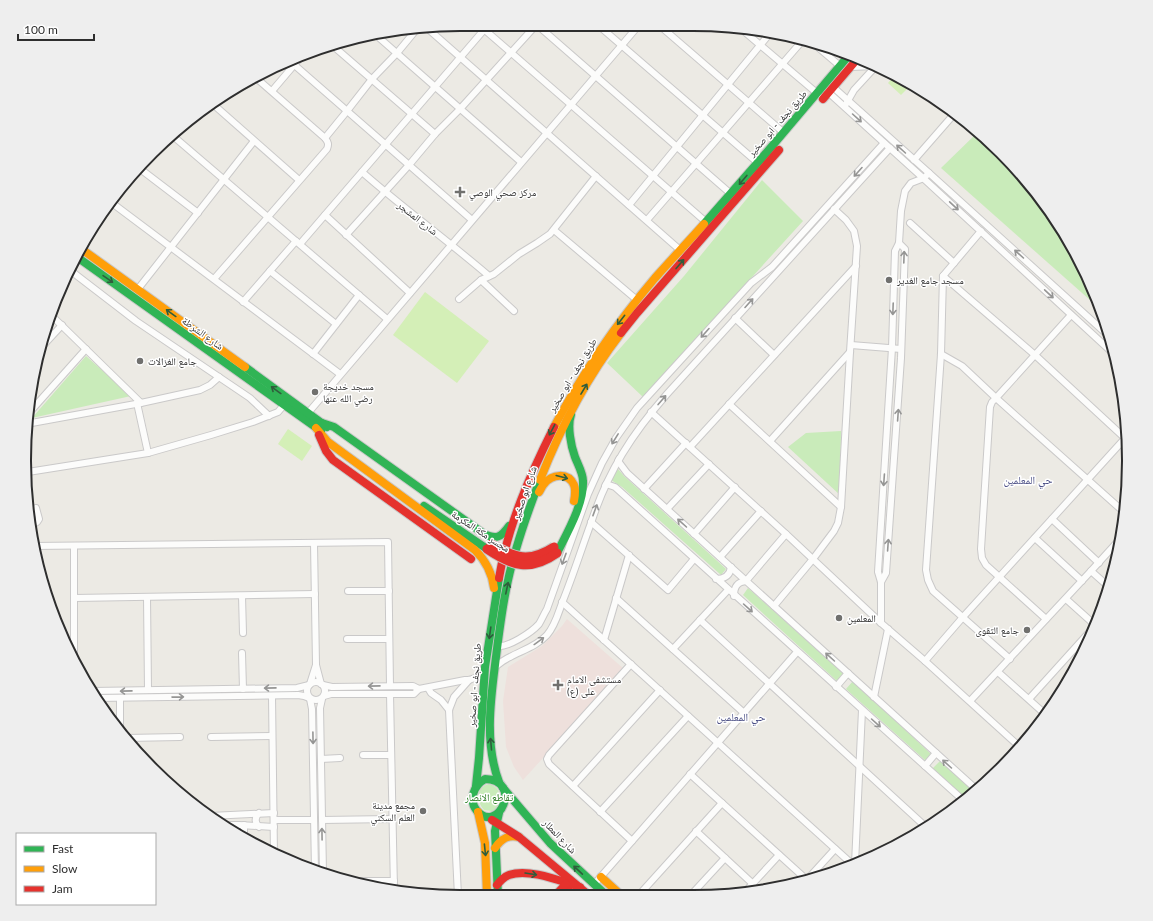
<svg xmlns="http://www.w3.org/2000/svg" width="1153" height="921" font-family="Lato,'Noto Naskh Arabic',sans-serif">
	<rect width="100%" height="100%" fill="#eceae4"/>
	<path fill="#eee0dc" d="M567,619L624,669L523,780L514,767L506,747L503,701L508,667L542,646L562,626Z"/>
	<g fill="#c9ebba">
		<path d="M979,131L1039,195L1084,267L1099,308L941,168Z"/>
		<path d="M762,180L803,221L643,397L607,363L684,276Z"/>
		<path d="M86,356L131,396L32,418Z"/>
		<path d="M841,431L840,495L788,447L806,433Z"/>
		<path d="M618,469L624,476L726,569L721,575L622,487L611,480Z"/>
		<path d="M748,588L844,674L838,682L743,595Z"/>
		<path d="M853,681L932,755L926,761L846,689Z"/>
		<path d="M940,761L974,792L966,799L932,769Z"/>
		<path d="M489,784C502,788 500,796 498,807L492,811L484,810C476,801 476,787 489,784Z"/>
	</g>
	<g fill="#d4efb7">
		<path d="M894,76L911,85L901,95L888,83Z"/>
		<path d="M425,292L489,341L457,383L393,335Z"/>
		<path d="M288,429L312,446L302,461L278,444Z"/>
	</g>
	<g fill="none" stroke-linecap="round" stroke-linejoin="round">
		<g stroke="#cac9c9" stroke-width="8">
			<g id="street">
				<path d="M478,24L706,222"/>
				<path d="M536,24L731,194"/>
				<path d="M598,25L758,163"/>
				<path d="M659,25L784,133"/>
				<path d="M739,27L818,94"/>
				<path d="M427,28L680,250"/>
				<path d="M376,35L521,162"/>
				<path d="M813,43L840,66"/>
				<path d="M332,45L435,134"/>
				<path d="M291,62L472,220"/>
				<path d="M851,67L876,66"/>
				<path d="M833,87L929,173L1110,337"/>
				<path d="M272,91L300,58"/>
				<path d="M828,92L923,178L1115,355"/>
				<path d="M846,104L854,90L876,66"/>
				<path d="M214,105L299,180"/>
				<path d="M173,136L387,319"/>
				<path d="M325,138L347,111L372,79L397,53L416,30"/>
				<path d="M914,160L955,113"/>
				<path d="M139,168L198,213"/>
				<path d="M362,172C403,208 447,240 489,276"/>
				<path d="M112,203L340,374"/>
				<path d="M629,205L771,32"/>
				<path d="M325,215L410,293"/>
				<path d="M647,220L803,40"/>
				<path d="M910,223L954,263"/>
				<path d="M554,230L637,300"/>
				<path d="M981,231L943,276L941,354L926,570L928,580L933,591L1010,659"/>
				<path d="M346,235L409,165L435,134L460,109L537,24"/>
				<path d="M300,244L489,24"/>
				<path d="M71,271L136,321L250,398L269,416"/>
				<path d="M270,271L336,324"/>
				<path d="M943,276L1035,355L1127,440"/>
				<path d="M214,279L327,149C329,144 328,142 325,138L255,77"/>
				<path d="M481,280L514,311"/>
				<path d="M138,289L254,141"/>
				<path d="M459,299L481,280L494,274L519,254L537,243L550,234L596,176"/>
				<path d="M243,302L296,241"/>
				<path d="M52,316L141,403"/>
				<path d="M735,318L774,355"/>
				<path d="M851,345L901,349"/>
				<path d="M38,351L62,325"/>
				<path d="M313,354L359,295"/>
				<path d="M941,354L962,366L996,398L1125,513"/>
				<path d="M137,403L148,453"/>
				<path d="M729,404L841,507"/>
				<path d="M651,412L786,534L881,623L925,661L1021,748"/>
				<path d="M308,413L639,25"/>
				<path d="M28,414L86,349"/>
				<path d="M26,424L141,403L200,390L210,385L219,377"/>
				<path d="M770,441L850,352"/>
				<path d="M690,447L856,266"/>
				<path d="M619,459L618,461L627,473L977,790"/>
				<path d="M28,472L148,453L211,435L253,422L278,412L284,405"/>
				<path d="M605,486L606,484L615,487L964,801"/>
				<path d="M644,489L686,443"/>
				<path d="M667,509L709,464"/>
				<path d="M1052,519L1099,563"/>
				<path d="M591,522L668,590L694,559"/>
				<path d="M31,526L37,522L39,519L36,508"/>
				<path d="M694,534L735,487"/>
				<path d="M1035,538L1082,581"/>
				<path d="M314,543L316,665L321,684"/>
				<path d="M33,546L388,542L390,686"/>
				<path d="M74,546V661"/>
				<path d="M720,557L761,511"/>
				<path d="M1091,571L1109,587"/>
				<path d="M716,579C724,579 730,576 731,567"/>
				<path d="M881,582L886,573L901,358L905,249L899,243"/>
				<path d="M348,591H389"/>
				<path d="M242,596L243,633"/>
				<path d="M734,596C734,587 737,582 746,581L786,534"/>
				<path d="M147,597L148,690"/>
				<path d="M74,598L315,594"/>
				<path d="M616,598L744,713"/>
				<path d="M1066,599L1095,625"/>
				<path d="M562,602L852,864"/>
				<path d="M774,606L813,559L834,531L838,523L841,507L850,352L857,246L854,231L846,220L834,209"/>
				<path d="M1046,619L986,565L982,558L981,549L990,407L992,402L996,398L1071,315"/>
				<path d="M700,620L926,827"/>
				<path d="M881,623V582L878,572L892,348L895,251L899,243L901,211L905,191L911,183L924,178L929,173"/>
				<path d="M347,639H389"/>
				<path d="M604,640L629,555"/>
				<path d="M497,646C508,648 532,632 539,624C542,619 544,614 547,609L588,494L602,463L616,438L637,408L751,283L772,267L884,143"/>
				<path d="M673,649L728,590"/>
				<path d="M242,653L243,689"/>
				<path d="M925,661L963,617L1128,435"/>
				<path d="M631,664L549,755L547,759L549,764L632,841"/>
				<path d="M495,667C500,663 505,659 510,657C523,650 537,646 547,635C555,626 558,614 562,603C573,576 581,550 591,523C608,471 632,434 667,394L890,148"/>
				<path d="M998,672L1045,714"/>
				<circle cx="316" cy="691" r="9"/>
				<path d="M310,684L316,665"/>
				<path d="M323,685L332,687L413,686L419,689"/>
				<path d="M836,687L848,673"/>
				<path d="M428,688L431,693L441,700L449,710"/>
				<path d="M92,691L297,688L309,685"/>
				<path d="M390,694L394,890"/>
				<path d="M272,696L274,855"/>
				<path d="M324,696L331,694H414L419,689L465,680H469L484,675"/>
				<path d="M874,697L888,629"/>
				<path d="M97,698L298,695L304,696L309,698"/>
				<path d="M120,698V732"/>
				<path d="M310,699L312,709L315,870"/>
				<path d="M322,699L320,708L323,873"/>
				<path d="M1029,699L1094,627"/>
				<path d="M970,701L1091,571L1121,538"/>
				<path d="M211,737L272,736"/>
				<path d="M126,738L180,737"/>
				<path d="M363,755H391"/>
				<path d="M321,759L340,758"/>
				<path d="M925,766L936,753"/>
				<path d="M690,774L807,880"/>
				<path d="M573,786L660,690"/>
				<path d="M600,812L688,716"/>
				<path d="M259,813C254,818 255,823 259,827"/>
				<path d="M210,816L274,813"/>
				<path d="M274,820H314"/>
				<path d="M322,820L392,819"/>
				<path d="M225,825H239L274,827"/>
				<path d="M244,825V837"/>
				<path d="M696,831L753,884"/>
				<path d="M855,864L862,710"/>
				<path d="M598,880L797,652"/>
				<path d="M362,881H394"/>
				<path d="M805,882L835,849"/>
				<path d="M745,892L779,855"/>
				<path d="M458,896L449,710L454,697L469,680"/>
				<path d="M638,896L722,803"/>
				<path d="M690,896L725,858"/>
			</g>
		</g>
		<g stroke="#cac9c9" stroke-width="10">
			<g id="fast">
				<path d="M704,224L761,159L850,54"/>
				<path d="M77,257L321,431"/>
				<path d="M245,367L327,427"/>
				<path d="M322,423L334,427L484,534C497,540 501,537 509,526"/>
				<path d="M424,506L487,549"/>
				<path d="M557,553C567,533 584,504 583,481C583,473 578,465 575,457C571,446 567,426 571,415"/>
				<path d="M485,779C524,780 498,835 477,811C468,800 474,785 485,779Z"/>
				<path d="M499,782C485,745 490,704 495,665C498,640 501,615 506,590C513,553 526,516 540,480"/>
				<path d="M476,786L479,758L485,667L499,578"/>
				<path d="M503,788L550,843L607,896"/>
				<path d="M498,896L495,831L499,813"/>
			</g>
		</g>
		<g stroke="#cac9c9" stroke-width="10">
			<g id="slow">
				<path d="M80,248L245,367"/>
				<path d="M554,427C582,374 616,324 655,278C671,260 688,242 704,224"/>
				<path d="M316,428L328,442L475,550C486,561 492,572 494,588"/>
				<path d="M540,480C560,429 587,377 621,333"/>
				<path d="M539,492C541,489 542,486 544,484C552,474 568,472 574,485C576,490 575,496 574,501"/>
				<path d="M478,812L485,843L487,896"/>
				<path d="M495,848C501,839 508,834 519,837"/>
				<path d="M601,877L622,896"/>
			</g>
		</g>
		<g stroke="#cac9c9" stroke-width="10">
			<g id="jam">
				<path d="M823,99L859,57"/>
				<path d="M621,333L637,313L779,150"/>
				<path d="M319,435L326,451L333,460L471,559"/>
				<path d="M499,578C508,525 530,475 554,427"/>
				<path d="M492,820L519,837L590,896"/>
				<path d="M568,884V891L573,896"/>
				<path d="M497,885C500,881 504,877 509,875C529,868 560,881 580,887"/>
				<path d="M555,896L566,884"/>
			</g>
		</g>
		<use href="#street" stroke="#fcfcfb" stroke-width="6"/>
		<use href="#fast" stroke="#30b455" stroke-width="8"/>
		<use href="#slow" stroke="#ff9f0a" stroke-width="8"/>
		<use href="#jam" stroke="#e5322d" stroke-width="8"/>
		<g stroke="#c6c6c4" stroke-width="11" stroke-linecap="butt">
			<g id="jam-bridge">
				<path d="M491,544C515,558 529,563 554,547"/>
				<path d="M487,549C512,566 530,572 557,553"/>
			</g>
		</g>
		<use href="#jam-bridge" stroke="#e5322d" stroke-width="9"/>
	</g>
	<defs><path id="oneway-shaft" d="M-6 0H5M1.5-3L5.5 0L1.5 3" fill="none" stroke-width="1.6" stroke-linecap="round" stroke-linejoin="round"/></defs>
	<g stroke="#959594">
		<use href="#oneway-shaft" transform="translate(857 118) rotate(42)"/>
		<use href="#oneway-shaft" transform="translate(901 149) rotate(-138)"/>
		<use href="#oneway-shaft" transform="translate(858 172) rotate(132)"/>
		<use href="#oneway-shaft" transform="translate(954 206) rotate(43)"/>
		<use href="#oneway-shaft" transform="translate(1019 254) rotate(-138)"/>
		<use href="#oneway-shaft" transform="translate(904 257) rotate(-88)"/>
		<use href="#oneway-shaft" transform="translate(1049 294) rotate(43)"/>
		<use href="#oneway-shaft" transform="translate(749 303) rotate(-48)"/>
		<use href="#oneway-shaft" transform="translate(893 309) rotate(92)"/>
		<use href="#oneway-shaft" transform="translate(705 333) rotate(132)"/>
		<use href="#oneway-shaft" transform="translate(662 400) rotate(-49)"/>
		<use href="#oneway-shaft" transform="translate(898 415) rotate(-86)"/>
		<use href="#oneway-shaft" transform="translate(615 439) rotate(122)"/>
		<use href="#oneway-shaft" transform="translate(884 480) rotate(94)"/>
		<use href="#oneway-shaft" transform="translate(595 510) rotate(-70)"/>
		<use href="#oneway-shaft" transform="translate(682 523) rotate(-138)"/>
		<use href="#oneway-shaft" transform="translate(888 545) rotate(-86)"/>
		<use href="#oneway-shaft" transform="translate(564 559) rotate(110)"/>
		<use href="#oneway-shaft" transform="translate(748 608) rotate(42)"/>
		<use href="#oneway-shaft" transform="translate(539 641) rotate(-36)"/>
		<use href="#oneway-shaft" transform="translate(830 657) rotate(-138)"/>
		<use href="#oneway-shaft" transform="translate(374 686) rotate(179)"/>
		<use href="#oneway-shaft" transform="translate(270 688) rotate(179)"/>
		<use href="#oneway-shaft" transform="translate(126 691) rotate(179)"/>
		<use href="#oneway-shaft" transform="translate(178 697) rotate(-1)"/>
		<use href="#oneway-shaft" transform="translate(876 723) rotate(42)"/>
		<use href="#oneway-shaft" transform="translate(313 738) rotate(89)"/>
		<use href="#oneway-shaft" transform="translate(947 764) rotate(-138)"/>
		<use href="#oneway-shaft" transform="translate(322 834) rotate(-91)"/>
	</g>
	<g stroke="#2f5d3c">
		<use href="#oneway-shaft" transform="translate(743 180) rotate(130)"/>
		<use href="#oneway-shaft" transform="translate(680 264) rotate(-49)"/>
		<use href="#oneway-shaft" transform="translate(108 279) rotate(35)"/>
		<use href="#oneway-shaft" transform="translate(171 313) rotate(-144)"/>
		<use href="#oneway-shaft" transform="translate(621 320) rotate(128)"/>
		<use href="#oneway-shaft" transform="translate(584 389) rotate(-59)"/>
		<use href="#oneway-shaft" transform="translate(276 390) rotate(-144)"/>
		<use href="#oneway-shaft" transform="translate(552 430) rotate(118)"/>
		<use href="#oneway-shaft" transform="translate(562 477) rotate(15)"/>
		<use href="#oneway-shaft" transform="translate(507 588) rotate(-78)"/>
		<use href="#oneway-shaft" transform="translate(490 633) rotate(98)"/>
		<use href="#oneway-shaft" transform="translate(491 744) rotate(-95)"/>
		<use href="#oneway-shaft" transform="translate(485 850) rotate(84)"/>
		<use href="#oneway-shaft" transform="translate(578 870) rotate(-137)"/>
		<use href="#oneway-shaft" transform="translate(531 874) rotate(9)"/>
	</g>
	<g fill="#70706e" stroke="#fff" stroke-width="1.5">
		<path d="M458 186h4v4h4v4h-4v4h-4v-4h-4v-4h4z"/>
		<circle cx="889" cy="280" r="4"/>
		<circle cx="140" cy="361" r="4"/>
		<circle cx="315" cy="392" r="4"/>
		<circle cx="839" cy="618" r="4"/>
		<circle cx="1027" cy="630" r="4"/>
		<path d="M556 679h4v4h4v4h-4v4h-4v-4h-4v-4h4z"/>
		<circle cx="423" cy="811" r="4"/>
	</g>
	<g text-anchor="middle" stroke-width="3" stroke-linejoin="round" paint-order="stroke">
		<g font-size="10" fill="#2e2e2e" stroke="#fff">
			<text transform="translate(777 123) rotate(-49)" y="4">طريق نجف - ابو صخير</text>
			<text transform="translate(418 218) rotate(38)" y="4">شارع المشجر</text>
			<text transform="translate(203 333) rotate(36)" y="4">شارع الشرطة</text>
			<text transform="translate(572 375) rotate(-59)" y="4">طريق نجف - ابو صخير</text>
			<text transform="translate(524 493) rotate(-71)" y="4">شارع ابو صخير</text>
			<text transform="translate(481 531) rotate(33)" y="4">مجسر مكة المكرمة</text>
			<text transform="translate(474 685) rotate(-86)" y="4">طريق نجف - ابو صخير</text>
			<text transform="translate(560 836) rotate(46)" y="4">شارع المطار</text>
		</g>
		<g font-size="10" fill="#2e2e2e" stroke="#fff" text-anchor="start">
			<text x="469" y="196">مركز صحي الوصي</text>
			<text x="897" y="284">مسجد جامع الغدير</text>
			<text x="148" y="365">جامع الغزالات</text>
			<text x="323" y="390">مسجد خديجة<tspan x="323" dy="12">رضي الله عنها</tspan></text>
			<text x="847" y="622">المعلمين</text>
			<text x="1019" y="634" text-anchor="end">جامع التقوى</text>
			<text x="567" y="683">مستشفی الامام<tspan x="567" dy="12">علی (ع)</tspan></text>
			<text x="415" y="809" text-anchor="end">مجمع مدينة<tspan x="415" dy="12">العلم السكني</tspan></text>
		</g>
		<g font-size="10" fill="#1e7514" stroke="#fff">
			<text x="489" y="801">تقاطع الانصار</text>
		</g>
		<g font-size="11" fill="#494d84" stroke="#fff">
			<text x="1028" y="484">حي المعلمین</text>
			<text x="741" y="721">حي المعلمين</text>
		</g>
	</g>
	<path d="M0 0H1153V921H0ZM460 31H693A429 429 0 0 1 1122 460V461A429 429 0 0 1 693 890H460A429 429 0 0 1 31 461V460A429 429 0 0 1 460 31Z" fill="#eee" fill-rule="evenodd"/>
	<path fill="none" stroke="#2e2e2e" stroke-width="2" d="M460 31H693A429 429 0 0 1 1122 460V461A429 429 0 0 1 693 890H460A429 429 0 0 1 31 461V460A429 429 0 0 1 460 31Z"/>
	<rect x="16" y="833" width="140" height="72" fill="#ffffff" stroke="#ababab"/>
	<rect x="24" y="846" width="20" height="6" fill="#30b455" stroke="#ababab"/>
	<text x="52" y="853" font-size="12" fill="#2e2e2e">Fast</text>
	<rect x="24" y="866" width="20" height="6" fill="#ff9f0a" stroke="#ababab"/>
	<text x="52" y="873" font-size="12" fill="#2e2e2e">Slow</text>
	<rect x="24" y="886" width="20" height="6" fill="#e5322d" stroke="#ababab"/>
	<text x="52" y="893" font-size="12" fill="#2e2e2e">Jam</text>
	<path d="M18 34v6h76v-6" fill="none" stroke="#2e2e2e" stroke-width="2"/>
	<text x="24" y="34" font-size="12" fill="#2e2e2e" stroke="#ffffff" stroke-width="3" paint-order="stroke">100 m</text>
</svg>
